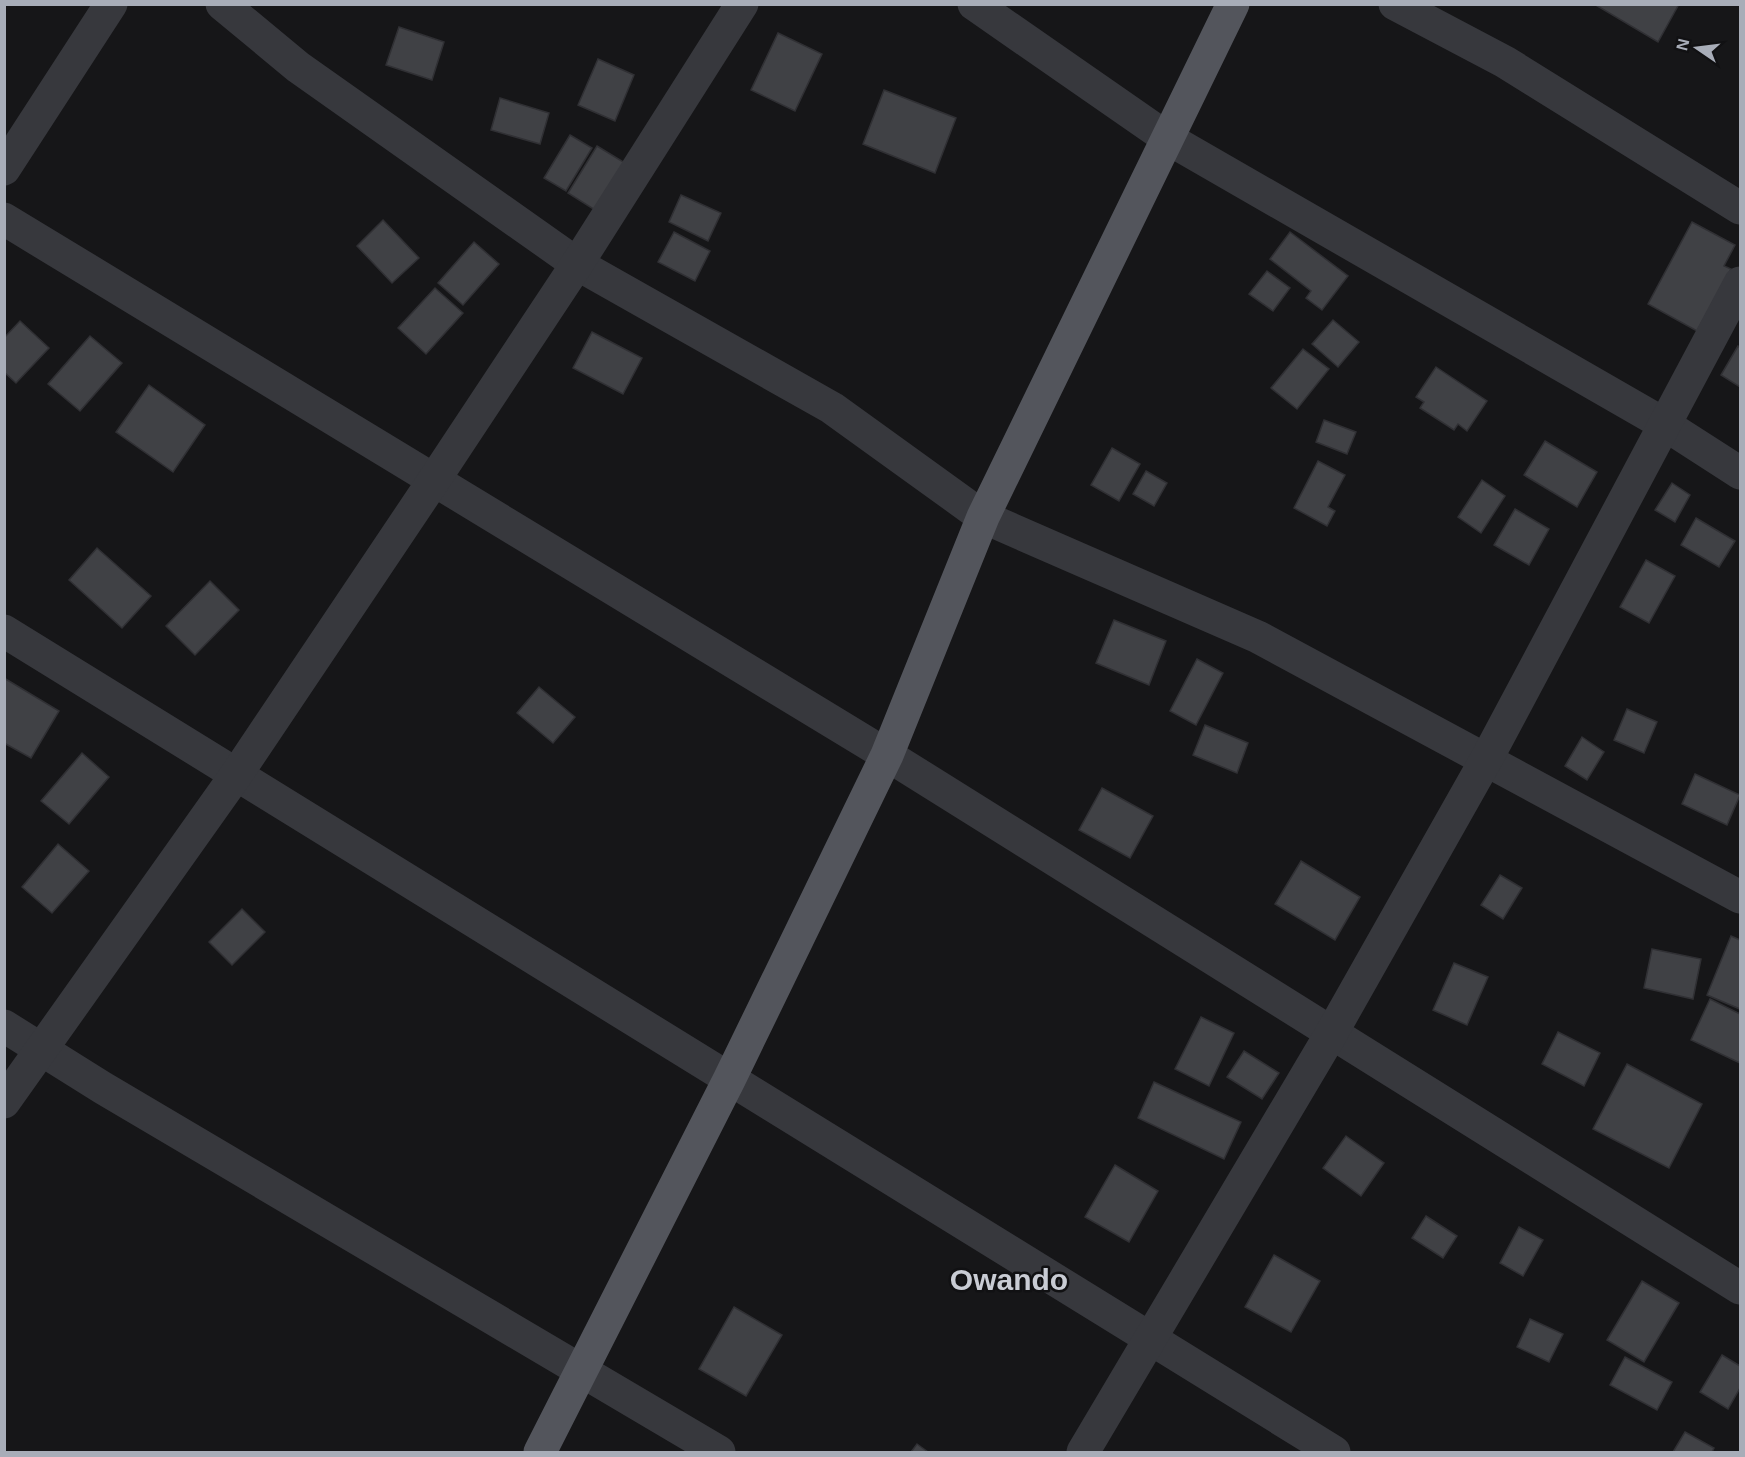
<svg xmlns="http://www.w3.org/2000/svg" width="1745" height="1457" font-family="Helvetica,sans-serif">
	<rect width="100%" height="100%" fill="#161618"/>
	<g fill="#404145" stroke="#303034" stroke-width="1.5">
		<path d="M1594,4H1679L1658,42Z"/>
		<path d="M399,27L444,42L432,80L386,65Z"/>
		<path d="M778,33L822,54L795,111L751,90Z"/>
		<path d="M598,59L634,75L615,121L578,105Z"/>
		<path d="M884,90L956,118L935,173L863,144Z"/>
		<path d="M500,98L549,113L540,144L491,130Z"/>
		<path d="M570,135L592,148L566,191L544,178Z"/>
		<path d="M597,146L625,163L595,210L568,193Z"/>
		<path d="M681,195L721,213L708,241L669,222Z"/>
		<path d="M383,220L419,258L392,283L357,246Z"/>
		<path d="M1692,222L1735,245L1724,266L1731,269L1697,331L1648,304Z"/>
		<path d="M674,232L710,251L695,281L658,262Z"/>
		<path d="M1290,232L1348,276L1322,310L1306,298L1311,291L1270,259Z"/>
		<path d="M474,242L499,264L463,305L438,283Z"/>
		<path d="M1267,271L1290,288L1273,311L1249,294Z"/>
		<path d="M435,288L463,313L426,354L398,328Z"/>
		<path d="M1333,320L1359,342L1338,367L1312,344Z"/>
		<path d="M20,321L49,348L16,383L4,372V338Z"/>
		<path d="M592,332L642,358L623,394L573,368Z"/>
		<path d="M90,336L122,363L80,411L48,384Z"/>
		<path d="M1738,346L1740,348V387L1721,375Z"/>
		<path d="M1303,349L1329,369L1297,409L1271,388Z"/>
		<path d="M1436,367L1487,401L1467,431L1458,424L1454,430L1420,408L1424,402L1416,397Z"/>
		<path d="M149,385L205,425L173,472L116,432Z"/>
		<path d="M1324,420L1356,432L1347,454L1316,442Z"/>
		<path d="M1545,441L1597,472L1577,507L1524,475Z"/>
		<path d="M1112,448L1140,464L1119,501L1091,485Z"/>
		<path d="M1318,461L1345,475L1328,507L1335,511L1327,526L1294,508Z"/>
		<path d="M1146,471L1167,483L1154,506L1133,494Z"/>
		<path d="M1482,480L1505,496L1481,533L1458,517Z"/>
		<path d="M1672,483L1690,495L1675,522L1655,510Z"/>
		<path d="M1515,509L1549,529L1529,565L1494,545Z"/>
		<path d="M1696,518L1735,541L1719,567L1681,545Z"/>
		<path d="M97,548L151,596L122,628L69,580Z"/>
		<path d="M1646,560L1675,576L1649,623L1620,607Z"/>
		<path d="M210,581L239,610L195,655L166,626Z"/>
		<path d="M1114,620L1166,641L1149,685L1096,663Z"/>
		<path d="M1197,659L1223,673L1196,725L1170,711Z"/>
		<path d="M4,678L59,711L31,758L4,743Z"/>
		<path d="M539,687L575,717L553,743L517,713Z"/>
		<path d="M1627,709L1657,722L1644,753L1614,740Z"/>
		<path d="M1205,725L1248,743L1237,773L1193,755Z"/>
		<path d="M1582,737L1604,752L1587,780L1565,766Z"/>
		<path d="M82,753L109,777L69,824L41,801Z"/>
		<path d="M1695,774L1740,795L1727,825L1682,804Z"/>
		<path d="M1102,788L1153,816L1130,858L1079,830Z"/>
		<path d="M58,844L89,871L52,913L22,887Z"/>
		<path d="M1301,861L1360,897L1335,940L1275,904Z"/>
		<path d="M1500,875L1522,888L1503,919L1481,905Z"/>
		<path d="M242,909L265,932L232,965L209,942Z"/>
		<path d="M1731,936L1740,940V1009L1707,995Z"/>
		<path d="M1652,949L1701,959L1693,999L1644,988Z"/>
		<path d="M1454,963L1488,977L1467,1025L1433,1010Z"/>
		<path d="M1710,999L1740,1014V1063L1691,1040Z"/>
		<path d="M1201,1017L1234,1033L1209,1086L1175,1069Z"/>
		<path d="M1558,1032L1600,1053L1584,1086L1542,1064Z"/>
		<path d="M1244,1051L1279,1073L1262,1099L1227,1077Z"/>
		<path d="M1627,1064L1702,1104L1669,1168L1593,1129Z"/>
		<path d="M1154,1082L1241,1122L1224,1159L1138,1118Z"/>
		<path d="M1346,1136L1384,1163L1361,1196L1323,1168Z"/>
		<path d="M1115,1165L1158,1191L1129,1242L1085,1217Z"/>
		<path d="M1426,1216L1457,1236L1443,1258L1412,1238Z"/>
		<path d="M1519,1227L1543,1240L1523,1276L1500,1263Z"/>
		<path d="M1274,1255L1320,1281L1291,1332L1245,1307Z"/>
		<path d="M1642,1281L1679,1303L1644,1362L1607,1340Z"/>
		<path d="M734,1307L782,1335L746,1396L699,1369Z"/>
		<path d="M1530,1319L1563,1334L1549,1362L1517,1347Z"/>
		<path d="M1722,1355L1740,1366V1388L1728,1409L1700,1392Z"/>
		<path d="M1625,1357L1672,1382L1657,1410L1610,1385Z"/>
		<path d="M1685,1432L1714,1448L1712,1452H1673Z"/>
		<path d="M917,1444L928,1452H911Z"/>
	</g>
	<g fill="none" stroke-linecap="round" stroke-linejoin="round">
		<g stroke="#37383d" stroke-width="33">
			<path d="M222,4L298,67L577,264L832,408L983,517L1258,637L1740,897"/>
			<path d="M974,4L1167,138L1664,424L1740,473"/>
			<path d="M1395,4L1505,62L1740,208"/>
			<path d="M4,169L111,4"/>
			<path d="M4,219L887,755L1740,1288"/>
			<path d="M4,631L1334,1452"/>
			<path d="M4,1026L103,1088L719,1452"/>
			<path d="M4,1102L236,775L434,480L577,264L742,4"/>
			<path d="M1083,1452L1331,1034L1487,758L1740,283"/>
		</g>
		<path stroke="#53555c" stroke-width="33" d="M540,1452L729,1080L887,755L983,517L1233,4"/>
	</g>
	<g text-anchor="middle" stroke-width="5" stroke-linejoin="round" paint-order="stroke">
		<g font-size="30" font-weight="bold" fill="#c9ccd4" stroke="#111113">
			<text x="1009" y="1290">Owando</text>
		</g>
	</g>
	<rect width="1745" height="1457" fill="none" stroke="#a8adb8" stroke-width="12"/>
	<g transform="translate(1697 48) rotate(284)" stroke="#111113" stroke-width="4.5" paint-order="stroke">
	<path d="M0-4.5L10 22L0 15L-10 22Z" fill="#a8adb8"/>
	<text y="-9" font-size="16" font-weight="bold" text-anchor="middle" fill="#a8adb8">N</text>
	</g>
</svg>
